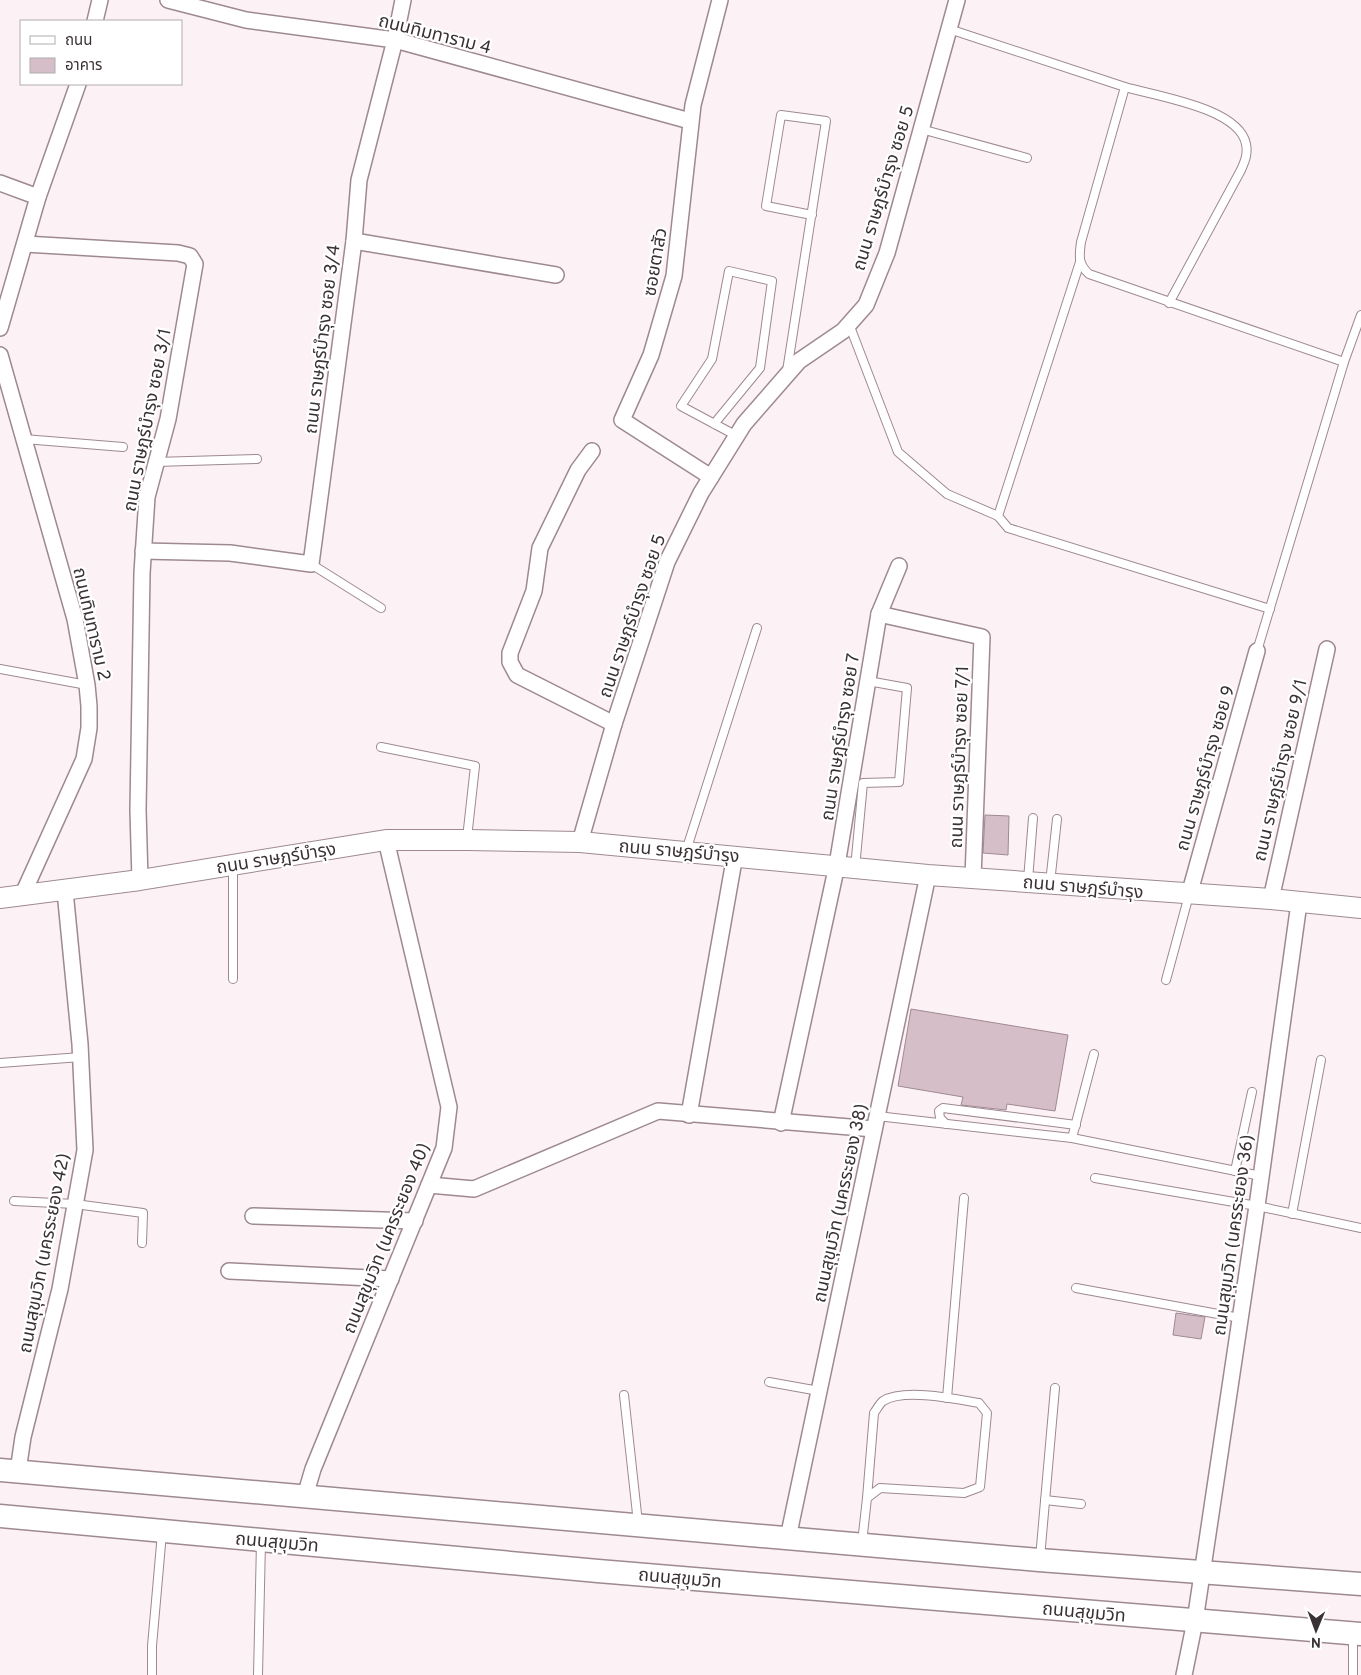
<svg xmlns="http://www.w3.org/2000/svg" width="1361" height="1675" font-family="Overpass,'Noto Sans Thai',sans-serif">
	<rect width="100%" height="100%" fill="#fcf2f6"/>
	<g fill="#d5bec7" stroke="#9f8992">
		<path d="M985,815L1009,816L1008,855L983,853Z"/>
		<path d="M911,1009L1068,1035L1055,1111L1007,1104L1006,1110L961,1105L963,1097L898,1086Z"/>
		<path d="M1176,1313L1205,1317L1201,1339L1173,1335Z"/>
	</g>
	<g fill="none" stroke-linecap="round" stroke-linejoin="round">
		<g stroke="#9e8991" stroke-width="10">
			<g id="lane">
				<path d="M949,29L1125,87L1081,242C1079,256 1078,264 1089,274L1344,362"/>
				<path d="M1125,87C1156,96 1239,108 1246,144C1248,154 1245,161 1241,170L1169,303"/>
				<path d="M921,129L1027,158"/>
				<path d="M1080,262L998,516L1008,528L1270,609"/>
				<path d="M849,324L898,452L947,494L998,516"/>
				<path d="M787,371C800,288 813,205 826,121L781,115L766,206L812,215"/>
				<path d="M714,424L760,368L772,281L729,271L712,359L681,406L737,436"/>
				<path d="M24,439L123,447"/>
				<path d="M155,462L257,459"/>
				<path d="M311,564L381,608"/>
				<path d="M1257,651L1344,362L1361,315"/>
				<path d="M0,669L87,685"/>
				<path d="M381,747L475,766L467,838"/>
				<path d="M686,851L757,628"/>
				<path d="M233,867V979"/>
				<path d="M855,868L863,783L899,782L907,688L868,681"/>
				<path d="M1028,880L1033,818"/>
				<path d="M1050,883L1057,819"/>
				<path d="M1166,980L1189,895"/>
				<path d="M0,1063L81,1057"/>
				<path d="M877,1116L1072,1138L1261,1176"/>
				<path d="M946,1124L940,1118L939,1111L943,1108L1076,1125"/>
				<path d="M1072,1138L1094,1054"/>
				<path d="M1235,1171L1252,1092"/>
				<path d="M1095,1178L1257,1206L1361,1228"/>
				<path d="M14,1201L75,1204L143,1213L142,1243"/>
				<path d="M1292,1214L1321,1060"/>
				<path d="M1076,1288L1240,1318"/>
				<path d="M769,1382L819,1391"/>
				<path d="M624,1395L638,1523"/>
				<path d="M947,1398L964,1198"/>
				<path d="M1045,1500L1081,1504"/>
				<path d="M862,1543L867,1498L880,1488L964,1493L980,1487L987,1413L979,1403C956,1399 904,1388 883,1401C880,1403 877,1409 874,1413L867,1498"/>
				<path d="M1040,1558L1055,1388"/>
				<path d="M152,1675V1646L162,1533"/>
				<path d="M258,1675L261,1542"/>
				<path d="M1353,1675V1635"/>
			</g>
		</g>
		<g stroke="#9e8991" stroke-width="18">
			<g id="street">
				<path d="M168,0L246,20L395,40L690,121"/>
				<path d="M95,21L100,0"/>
				<path d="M0,183L38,197"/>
				<path d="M354,241L556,275"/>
				<path d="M25,244L178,253L190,256L195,264L168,419L147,497L142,573L138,810L140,880"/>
				<path d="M0,328L38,197L78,84"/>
				<path d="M0,355L75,619L87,685L89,706V728L84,759L22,896"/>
				<path d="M592,451L578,470L540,548L534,591L510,653V662L517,675L614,724"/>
				<path d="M711,477L622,420L651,355L674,276L693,105L720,0"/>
				<path d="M143,551L230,553L311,564L354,241L359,180L395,40L403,0"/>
				<path d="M879,614L982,637L973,878"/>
				<path d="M580,842L614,724L667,562L701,493L744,424L799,361L843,331L866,305L887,253L957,0"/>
				<path d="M1189,895L1257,651"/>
				<path d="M1271,899L1327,649"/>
				<path d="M689,1115L735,855"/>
				<path d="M781,1123L837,865L879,614L899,566"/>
				<path d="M429,1185L474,1189L658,1111L874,1129"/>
				<path d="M253,1216L415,1221"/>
				<path d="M229,1271L391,1279"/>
				<path d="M18,1471L23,1437L60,1289L85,1150L80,1044L65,891"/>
				<path d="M305,1496L313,1469L444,1148L449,1107L386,840"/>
				<path d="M788,1538L928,875"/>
				<path d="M1184,1675L1195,1621L1257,1206L1299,903"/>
			</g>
		</g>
		<g stroke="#9e8991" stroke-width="22">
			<path id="secondary" d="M0,898L140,880L386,840H467L580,842L928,875L1271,899L1361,908"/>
		</g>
		<g stroke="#9e8991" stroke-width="25">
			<g id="primary">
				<path d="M0,1470L1039,1560L1361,1584"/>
				<path d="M0,1516L598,1571L1361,1634"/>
			</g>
		</g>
		<use href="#lane" stroke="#fff" stroke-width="8"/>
		<use href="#street" stroke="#fff" stroke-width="15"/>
		<use href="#secondary" stroke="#fff" stroke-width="20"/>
		<use href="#primary" stroke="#fff" stroke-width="22"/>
	</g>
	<g text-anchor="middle" stroke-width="4.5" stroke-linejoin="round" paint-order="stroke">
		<g font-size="18" fill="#3a3135" stroke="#fff">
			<text transform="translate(435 34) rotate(14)" y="6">ถนนทิมทาราม 4</text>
			<text transform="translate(883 188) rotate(-73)" y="6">ถนน ราษฎร์บำรุง ซอย 5</text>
			<text transform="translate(655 262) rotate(-80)" y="6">ซอยตาสัว</text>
			<text transform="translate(322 339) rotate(-83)" y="6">ถนน ราษฎร์บำรุง ซอย 3/4</text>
			<text transform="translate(147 420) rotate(-79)" y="6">ถนน ราษฎร์บำรุง ซอย 3/1</text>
			<text transform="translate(632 616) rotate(-71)" y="6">ถนน ราษฎร์บำรุง ซอย 5</text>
			<text transform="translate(92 624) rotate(77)" y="6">ถนนทิมทาราม 2</text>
			<text transform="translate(840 737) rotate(-81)" y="6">ถนน ราษฎร์บำรุง ซอย 7</text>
			<text transform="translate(959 757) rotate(-88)" y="6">ถนน ราษฎร์บำรุง ซอย 7/1</text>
			<text transform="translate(1205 768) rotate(-74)" y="6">ถนน ราษฎร์บำรุง ซอย 9</text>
			<text transform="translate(1280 770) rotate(-77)" y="6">ถนน ราษฎร์บำรุง ซอย 9/1</text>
			<text transform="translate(679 851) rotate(5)" y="6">ถนน ราษฎร์บำรุง</text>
			<text transform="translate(276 858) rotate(-9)" y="6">ถนน ราษฎร์บำรุง</text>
			<text transform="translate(1083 887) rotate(5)" y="6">ถนน ราษฎร์บำรุง</text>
			<text transform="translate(840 1203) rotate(-78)" y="6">ถนนสุขุมวิท (นครระยอง 38)</text>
			<text transform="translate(1233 1235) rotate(-82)" y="6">ถนนสุขุมวิท (นครระยอง 36)</text>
			<text transform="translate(386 1238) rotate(-68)" y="6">ถนนสุขุมวิท (นครระยอง 40)</text>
			<text transform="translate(44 1253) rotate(-79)" y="6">ถนนสุขุมวิท (นครระยอง 42)</text>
			<text transform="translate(277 1542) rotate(5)" y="6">ถนนสุขุมวิท</text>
			<text transform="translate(680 1578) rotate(5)" y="6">ถนนสุขุมวิท</text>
			<text transform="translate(1084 1612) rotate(5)" y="6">ถนนสุขุมวิท</text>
		</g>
	</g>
	<rect x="20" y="20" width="162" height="65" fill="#ffffff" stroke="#b0adae"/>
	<rect x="30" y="36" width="25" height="8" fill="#ffffff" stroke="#b0adae"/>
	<text x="65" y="45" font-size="15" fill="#3a3135">ถนน</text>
	<rect x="30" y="58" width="25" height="15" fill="#d5bec7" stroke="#b0adae"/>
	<text x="65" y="70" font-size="15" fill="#3a3135">อาคาร</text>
	<g transform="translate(1316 1630) rotate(181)" stroke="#ffffff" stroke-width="4" paint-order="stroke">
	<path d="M0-4L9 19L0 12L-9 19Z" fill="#3a3135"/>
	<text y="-8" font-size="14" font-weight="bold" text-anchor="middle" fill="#3a3135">N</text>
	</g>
</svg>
